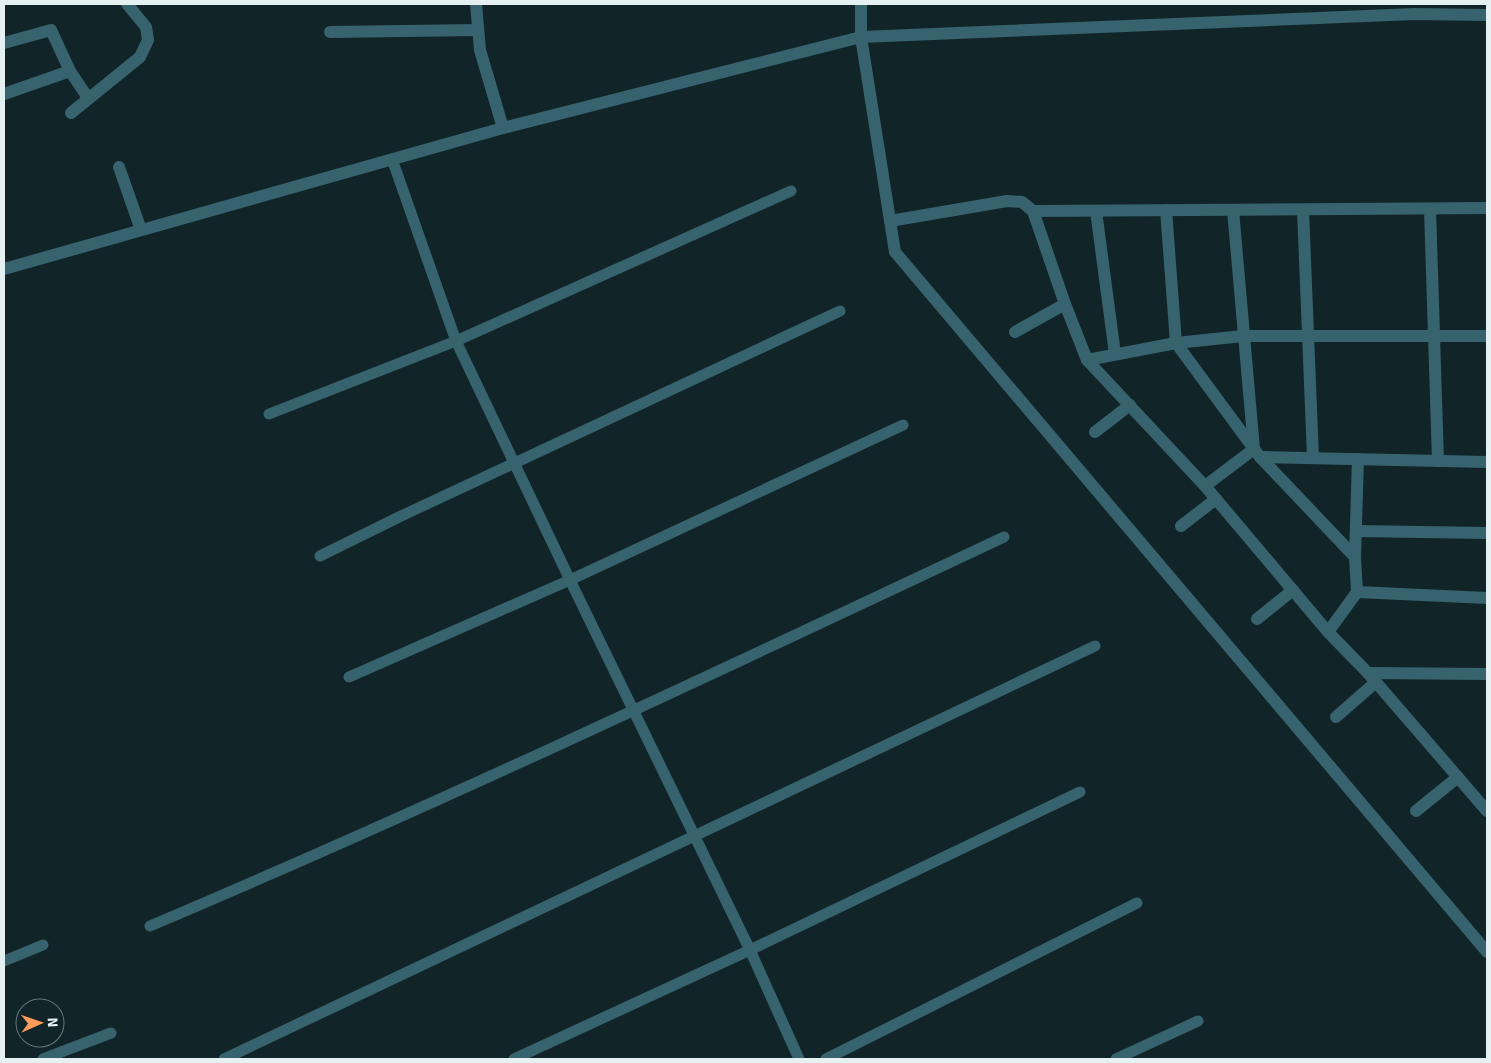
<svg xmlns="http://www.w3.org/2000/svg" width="1491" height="1063" font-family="Signika,sans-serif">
	<rect width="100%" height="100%" fill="#112428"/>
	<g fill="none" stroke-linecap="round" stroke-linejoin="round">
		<g stroke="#37636e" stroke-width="11">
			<path d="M392,159L456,341L570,580L750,950L799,1059"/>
			<path d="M269,414L456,341L791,191"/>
			<path d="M320,556L399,517L840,311"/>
			<path d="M349,677L570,580L903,425"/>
			<path d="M150,926C438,804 721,670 1004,537"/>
			<path d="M4,961L43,945"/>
			<path d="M43,1059L111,1033"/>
			<path d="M224,1059L1095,646"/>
			<path d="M514,1059L750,950L1080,792"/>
			<path d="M826,1059L1137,903"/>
			<path d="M1116,1059L1198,1021"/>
		</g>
		<g stroke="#37636e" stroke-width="12">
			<path d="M476,4L480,50L503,128"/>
			<path d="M330,32L478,30"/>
			<path d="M861,37L895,252L1487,952"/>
			<path d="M4,43L51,30L70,71"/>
			<path d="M4,94L70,71L88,98"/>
			<path d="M71,113L140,57L148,40L146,27L127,4"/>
			<path d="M119,167L141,230"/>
			<path d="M1430,209L1438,461"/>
			<path d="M1166,210L1176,343L1260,457L1355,557"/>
			<path d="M1233,210L1254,449"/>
			<path d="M1303,210L1313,458"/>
			<path d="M1033,211L1487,208"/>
			<path d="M1096,211L1115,354"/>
			<path d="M890,221L1007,201L1022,202L1033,211L1065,304L1087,360L1205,486L1328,632L1368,673L1487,811"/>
			<path d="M1015,332L1065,304"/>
			<path d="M1087,360L1176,343L1243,336H1487"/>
			<path d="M1095,432L1130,405"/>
			<path d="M1260,457L1487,462"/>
			<path d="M1205,486L1254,449"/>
			<path d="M1181,526L1216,499"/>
			<path d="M1356,531L1487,533"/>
			<path d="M1357,592L1487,598"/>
			<path d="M1257,619L1293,590"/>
			<path d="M1328,632L1357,592L1355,557L1358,459"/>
			<path d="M1368,673L1487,674"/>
			<path d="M1336,717L1376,682"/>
			<path d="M1416,811L1458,777"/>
		</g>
		<g stroke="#37636e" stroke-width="12">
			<path d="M861,37V4"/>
			<path d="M4,269L503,128L861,37L1414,14L1487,15"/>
		</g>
	</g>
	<rect width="1491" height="1063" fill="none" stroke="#e5f0f3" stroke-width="10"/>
	<g transform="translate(40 1023) rotate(88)"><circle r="24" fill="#112428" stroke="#667679"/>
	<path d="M0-4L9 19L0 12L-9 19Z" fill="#fe9b59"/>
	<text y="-8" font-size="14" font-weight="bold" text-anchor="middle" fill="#e5f0f3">N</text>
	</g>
</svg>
